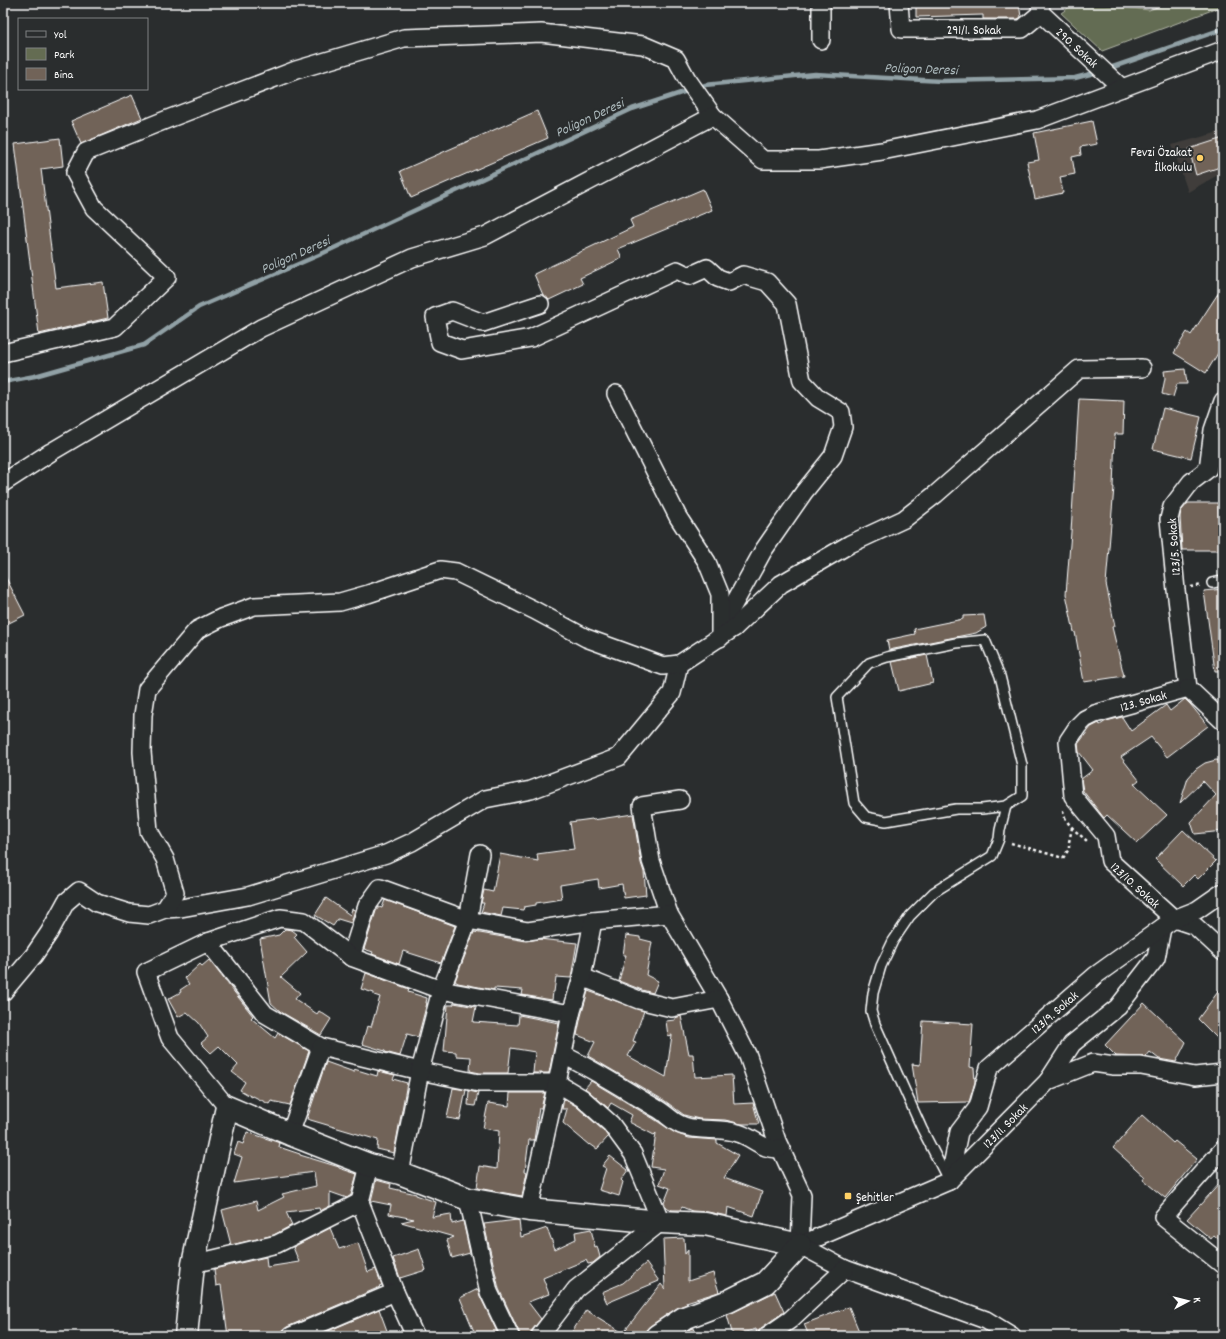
<svg xmlns="http://www.w3.org/2000/svg" width="1226" height="1339" font-family="Dekko,sans-serif">
	<rect width="100%" height="100%" fill="#2a2d2e"/>
	<filter id="ink" filterUnits="userSpaceOnUse"><feTurbulence type="fractalNoise" baseFrequency=".025" numOctaves="2"/><feDisplacementMap in="SourceGraphic" scale="8" xChannelSelector="R" yChannelSelector="G"/><feConvolveMatrix kernelMatrix="1 2 1 2 8 2 1 2 1" color-interpolation-filters="sRGB"/></filter>
	<g filter="url(#ink)">
		<path fill="#3f3d3b" d="M1223,131V172L1188,192L1172,145Z"/>
		<path fill="#646c52" stroke="#b2b6a8" d="M1075,3H1092L1149,10L1168,3H1223V6L1102,51L1061,13Z"/>
		<g fill="none" stroke-linecap="round" stroke-linejoin="round">
			<g stroke="#91a1a6" stroke-width="4.5">
				<path d="M1107,69L1223,29"/>
				<path d="M698,88L705,85L815,74L941,81L1075,78L1098,72"/>
				<path d="M3,382L35,376L144,345L199,307L319,255L632,109L690,90"/>
			</g>
		</g>
		<g fill="#716358" stroke="#fff">
			<path d="M916,3H1019L1021,17L1018,19H983V15L916,17Z"/>
			<path d="M132,95L142,118L81,144L71,121Z"/>
			<path d="M537,111L548,138L411,198L400,171Z"/>
			<path d="M1092,121L1097,144L1080,147L1081,155L1072,157L1075,174L1060,177L1063,193L1035,199L1027,162L1039,160L1034,133Z"/>
			<path d="M60,138L63,166L41,169L56,288L103,282L108,318L39,334L15,144Z"/>
			<path d="M1223,138V166L1196,175L1189,149Z"/>
			<path d="M703,189L712,210L618,249L622,258L580,278L583,284L549,300L543,295L534,274L633,227L630,220Z"/>
			<path d="M1223,286V345L1206,373L1174,353L1187,332L1191,335Z"/>
			<path d="M1185,369L1187,384H1177L1173,397L1162,394L1165,378L1164,371Z"/>
			<path d="M1079,399L1124,401L1123,434H1115L1113,487H1114L1106,584L1115,626L1112,627L1124,676L1084,682L1075,632H1074L1066,594L1071,532Z"/>
			<path d="M1163,408L1201,417L1191,458L1153,449Z"/>
			<path d="M1188,503H1218L1221,550H1182L1180,516L1181,511Z"/>
			<path d="M3,572L25,615L7,624L3,617Z"/>
			<path d="M1223,589V671H1215L1204,591Z"/>
			<path d="M984,615L986,627L976,633L889,650L887,640L915,634L914,629L963,619V616Z"/>
			<path d="M927,655L933,683L899,691L892,662Z"/>
			<path d="M1185,699L1191,705L1208,726L1167,757L1151,737L1121,757L1139,780L1134,784L1167,815L1137,843L1107,815L1104,818L1083,791L1081,779L1093,770L1079,752L1078,744L1091,727L1099,723L1100,725L1106,721L1122,717L1131,731L1166,705L1170,711Z"/>
			<path d="M1216,760L1223,761V831L1195,834L1191,822L1216,795L1203,781L1180,803L1188,778L1196,769L1205,763Z"/>
			<path d="M633,814L641,863L644,872L646,895L624,898L622,884L599,888L598,879L560,885L562,899L536,903V905L524,907L523,910L503,908L501,916L481,912L484,903H481L484,890L493,892L500,854L538,861L537,854L574,849L570,822L592,819L593,820Z"/>
			<path d="M1183,830L1216,861L1198,879L1194,875L1183,886L1155,859Z"/>
			<path d="M326,898L350,915L352,909L355,910L351,923L338,919L333,926L315,915Z"/>
			<path d="M385,900L455,926L441,963L403,951L399,964L372,954L373,952L364,949L376,911L379,907L382,908Z"/>
			<path d="M285,929L292,930L297,934L294,937L307,952L281,977L300,993L295,999L317,1014L319,1011L331,1019L321,1035L281,1012L271,1003L260,939L279,935Z"/>
			<path d="M474,932L526,941L539,939L577,943L571,978L556,977L554,992H553L552,1000L522,995L523,990L494,988V990L458,983L455,981Z"/>
			<path d="M626,935L640,937V939L652,942L646,975L658,981L653,993L642,990L619,981L626,955H623Z"/>
			<path d="M209,960L253,1016L251,1018L275,1038L278,1033L309,1051L290,1105L271,1101L269,1104L253,1096L252,1097L240,1090L245,1082L232,1072L238,1065L219,1046L211,1053L201,1043L208,1037L199,1023L187,1012L178,1017L168,999L181,992L180,990L189,984L185,978L200,964L202,966Z"/>
			<path d="M366,973L409,989L408,992L427,998L426,1003H427L418,1037L407,1034L400,1056L385,1052V1051L362,1044L367,1026L371,1027L380,997L374,995V993L361,989Z"/>
			<path d="M1223,985V1044L1198,1019Z"/>
			<path d="M588,991L644,1011L633,1041L636,1042L628,1056L666,1077L672,1035L668,1036L666,1021L675,1020V1018L681,1016L689,1054H693L695,1077L732,1075L734,1104L753,1103L759,1124H741L725,1120L699,1119L684,1115L665,1101L588,1056L595,1042L577,1035L581,1016Z"/>
			<path d="M454,1003L476,1007L473,1022L518,1025L519,1015L559,1023L549,1073H533L535,1052L511,1048L508,1073H480L470,1071L471,1057L456,1056V1052L444,1051L448,1005H453Z"/>
			<path d="M1144,1003L1186,1042L1176,1062L1159,1059L1150,1052L1146,1057L1116,1056L1105,1045Z"/>
			<path d="M923,1021L973,1024L970,1067L974,1068L975,1082L969,1102L918,1103L912,1064L920,1065Z"/>
			<path d="M326,1062L354,1072V1069L377,1076L378,1071L395,1075L393,1079L407,1083L394,1153L377,1149L378,1140L307,1119Z"/>
			<path d="M591,1081L654,1119L675,1133L689,1138L717,1140V1143L738,1155L724,1178L762,1192L754,1216L728,1207L727,1216L708,1212L692,1211L682,1207L680,1210H672L666,1207L664,1203L670,1188L659,1184L664,1169L651,1167L656,1133L654,1135L629,1122L632,1115L611,1103L608,1108L585,1088Z"/>
			<path d="M453,1088L466,1090L460,1120L447,1118Z"/>
			<path d="M469,1091L478,1093L475,1106L468,1105Z"/>
			<path d="M510,1093H545L541,1108H539L534,1140H529L525,1171L527,1172L522,1196L477,1188L480,1166L497,1169L499,1131L483,1128L488,1103L509,1106Z"/>
			<path d="M564,1099L576,1106L604,1131L608,1137L597,1149L590,1144L589,1145L563,1123L567,1109H562Z"/>
			<path d="M1142,1115L1173,1143L1175,1141L1197,1159L1165,1198L1143,1180L1145,1177L1113,1148Z"/>
			<path d="M247,1132L280,1143L279,1147L300,1154V1155L339,1167V1168L357,1174L351,1195L347,1198L330,1192V1206L320,1211L319,1208L286,1212L292,1225L274,1235L231,1245L222,1210L256,1201L258,1210L284,1197L282,1194L316,1186L314,1172L234,1183L242,1157L234,1154L238,1142L243,1144Z"/>
			<path d="M610,1156L628,1170L621,1180L623,1182L619,1196L599,1190L606,1168L602,1166Z"/>
			<path d="M376,1180L391,1184L390,1188L416,1194V1195L436,1202L432,1217L451,1214L452,1224L463,1221L470,1253L452,1258L447,1240L454,1237L401,1222L414,1219L389,1214L391,1205L371,1201Z"/>
			<path d="M1223,1180V1243L1214,1235L1211,1239L1187,1219Z"/>
			<path d="M517,1220L519,1221L521,1237L547,1228L555,1249L576,1239L575,1232L591,1229L595,1247L597,1246L600,1257L593,1263L588,1264L586,1260L543,1278L549,1294L528,1302L541,1319L532,1330L530,1336H520L519,1332L499,1289L484,1224Z"/>
			<path d="M330,1228L339,1249L358,1243L368,1272L376,1269L382,1285L379,1286L380,1287L287,1327L283,1330L281,1335L275,1336H228L221,1285L216,1286L214,1269L266,1257L267,1267L299,1262L293,1247Z"/>
			<path d="M684,1238L685,1254L688,1250V1281L713,1273L719,1292L686,1302L687,1304L677,1308L650,1326L646,1330L645,1336H579L572,1332L586,1310L623,1333L661,1284L665,1289L663,1239Z"/>
			<path d="M419,1249L426,1270L400,1278L393,1258Z"/>
			<path d="M646,1263L659,1281L607,1303L602,1292L623,1283Z"/>
			<path d="M478,1289L480,1296L499,1336H476L473,1329L460,1298Z"/>
			<path d="M775,1292L784,1312L761,1328L757,1335L756,1329L733,1336L727,1315Z"/>
			<path d="M849,1307L861,1336H809L804,1324Z"/>
			<path d="M379,1309L389,1336H320L319,1335Z"/>
			<path d="M694,1328L696,1336H680L690,1329Z"/>
		</g>
		<g fill="none" stroke-linecap="round" stroke-linejoin="round">
			<g stroke="#fff" stroke-width="12">
				<g id="lane">
					<path d="M1212,583L1223,581"/>
					<path d="M948,1180L922,1129L875,1024L871,1011L873,993L881,966L893,941L910,916L934,892L992,856L999,839L1000,830L1006,806L1022,796V765L1000,676L985,640L956,643L887,657L869,663L837,697L854,803L866,817L886,821L956,809H982L1006,806"/>
				</g>
			</g>
			<g stroke="#fff" stroke-width="20">
				<g id="street">
					<path d="M821,3V40"/>
					<path id="s1" d="M899,3L901,29H1022L1041,13"/>
					<path id="s2" d="M1040,3L1041,13L1122,88"/>
					<path d="M540,304L483,323L452,311L435,317L440,342L462,350L531,338L677,270L689,276L707,268L718,278L729,282L743,275L767,282L787,304L802,381L818,398L841,412L843,427L833,456L804,492L763,551L730,611L734,628"/>
					<path d="M3,353L115,327L167,277L94,208L75,173L86,152L168,119L296,70L404,38L541,33L643,45L676,59L687,79L713,116L763,160H819L882,151L1037,120L1223,50"/>
					<path d="M616,394L678,517L707,562L720,594V638"/>
					<path d="M3,483L51,452L261,328L412,258L485,236L713,116"/>
					<path id="s3" d="M1188,688L1095,714L1085,719L1078,726L1068,741L1073,796L1106,836L1110,861L1174,919L1195,926L1223,952"/>
					<path d="M1188,688L1176,590L1169,519L1172,507L1191,482L1208,469L1213,430L1223,401"/>
					<path d="M1188,688L1223,721"/>
					<path d="M165,909L181,908L248,896L386,854L412,842L485,799L531,790L619,757L672,693L679,664L734,628L781,584L850,544L904,519L936,494L1079,369L1142,368"/>
					<path d="M669,914L651,861L642,806L680,800"/>
					<path d="M208,942L265,1014L321,1047L420,1071L479,1083H557L582,1098L611,1124L633,1154L661,1222L576,1289L540,1336"/>
					<path d="M351,957L367,906L380,888L468,920L528,931L593,921L669,914L719,999L748,1056L777,1141L802,1195L800,1245"/>
					<path d="M582,977L639,1000L672,1008L719,999"/>
					<path d="M3,992L34,955L49,933L66,902L79,891L97,903L129,913L149,915L165,909L175,893L165,859L149,831L142,752L143,715L147,689L197,630L221,618L254,606L340,602L368,594L440,570L456,572L534,610L586,638L663,666L679,664"/>
					<path d="M563,1055C595,1070 625,1090 656,1108C666,1113 673,1123 684,1126C702,1132 720,1127 738,1133C753,1137 764,1152 780,1148"/>
					<path d="M1048,1081L1072,1044L1118,1007L1156,958L1162,928"/>
					<path d="M227,1107L170,1038L146,972L208,942L280,918L304,921L351,957L441,990L571,1014"/>
					<path d="M290,1134L321,1047"/>
					<path d="M1223,1149L1163,1217L1223,1265"/>
					<path d="M369,1165L360,1202L395,1292L415,1336"/>
					<path d="M400,1173L420,1071L441,990L468,920L480,854"/>
					<path id="s4" d="M949,1181L959,1132L978,1107L989,1068L1096,975L1174,919L1197,910L1223,892"/>
					<path d="M468,1199L489,1292L510,1336"/>
					<path d="M529,1210L557,1083L571,1014L582,977L593,921"/>
					<path id="s5" d="M800,1245L949,1181L1048,1081L1093,1063L1114,1066H1141L1195,1076L1223,1073"/>
					<path d="M800,1245L845,1269L986,1320L1012,1336"/>
					<path d="M193,1264L277,1244L360,1202"/>
					<path d="M291,1336L395,1292"/>
					<path d="M767,1336L790,1320L845,1269"/>
				</g>
			</g>
			<g stroke="#fff" stroke-width="25">
				<g id="secondary">
					<path d="M186,1336L193,1264L227,1107L290,1134L369,1165L400,1173L468,1199L529,1210L661,1222L705,1224L800,1245"/>
					<path d="M657,1336L684,1318L729,1301L765,1283L800,1245"/>
				</g>
			</g>
			<g stroke="#fff" stroke-width="2.5" stroke-dasharray="3 3" stroke-linecap="butt">
				<path d="M1191,587L1202,585"/>
				<path d="M1063,811C1065,824 1078,833 1087,841"/>
				<path d="M1011,843L1063,858L1069,849V842L1072,828"/>
			</g>
			<use href="#lane" stroke="#2a2d2e" stroke-width="9"/>
			<use href="#street" stroke="#2a2d2e" stroke-width="17"/>
			<use href="#secondary" stroke="#2a2d2e" stroke-width="22"/>
		</g>
	</g>
	<g fill="#ffd166" stroke="#2a2d2e" stroke-width="1.5">
		<circle cx="1200" cy="158" r="4"/>
		<rect x="844" y="1192" width="8" height="8" rx="2"/>
	</g>
	<g text-anchor="middle" stroke-width="4" stroke-linejoin="round" paint-order="stroke">
		<g font-size="13" fill="#fff" stroke="#2a2d2e">
			<text dy="5" stroke="none"><textPath href="#s1" startOffset="99">291/1. Sokak</textPath></text>
			<text dy="5" stroke="none"><textPath href="#s2" startOffset="60">290. Sokak</textPath></text>
			<text transform="translate(1173 547) rotate(-94)" y="5">123/5. Sokak</text>
			<text transform="translate(1143 700) rotate(-16)" y="5">123. Sokak</text>
			<text dy="5" stroke="none"><textPath href="#s3" startOffset="303">123/10. Sokak</textPath></text>
			<text dy="5" stroke="none"><textPath href="#s4" startOffset="208">123/9. Sokak</textPath></text>
			<text dy="5" stroke="none"><textPath href="#s5" startOffset="241">123/11. Sokak</textPath></text>
		</g>
		<g font-size="13" fill="#fff" stroke="#2a2d2e" text-anchor="end">
			<text x="1192" y="156">Fevzi Özakat<tspan x="1192" dy="15">İlkokulu</tspan></text>
			<text x="856" y="1201" text-anchor="start">Şehitler</text>
		</g>
		<g font-size="14" font-style="italic" fill="#acb9bc" stroke="#2a2d2e">
			<text transform="translate(921 68) rotate(2)" y="5">Poligon Deresi</text>
			<text transform="translate(589 117) rotate(-25)" y="5">Poligon Deresi</text>
			<text transform="translate(295 254) rotate(-24)" y="5">Poligon Deresi</text>
		</g>
	</g>
	<rect width="1226" height="1339" fill="none" stroke="#2a2d2e" stroke-width="16"/>
	<rect x="8" y="8" width="1210" height="1323" fill="none" stroke="#fff" stroke-width="1.5" filter="url(#ink)"/>
	<rect x="18" y="18" width="130" height="72" fill="#2a2d2e" stroke="#7f8182"/>
	<rect x="26" y="31" width="20" height="6" fill="#2a2d2e" stroke="#7f8182"/>
	<text x="54" y="38" font-size="12" fill="#ffffff">Yol</text>
	<rect x="26" y="48" width="20" height="12" fill="#646c52" stroke="#7f8182"/>
	<text x="54" y="58" font-size="12" fill="#ffffff">Park</text>
	<rect x="26" y="68" width="20" height="12" fill="#716358" stroke="#7f8182"/>
	<text x="54" y="78" font-size="12" fill="#ffffff">Bina</text>
	<g transform="translate(1188 1301) rotate(83)" stroke="#2a2d2e" stroke-width="3" paint-order="stroke">
	<path d="M0-3L7 15L0 10L-7 15Z" fill="#ffffff"/>
	<text y="-6" font-size="11" font-weight="bold" text-anchor="middle" fill="#ffffff">K</text>
	</g>
</svg>
